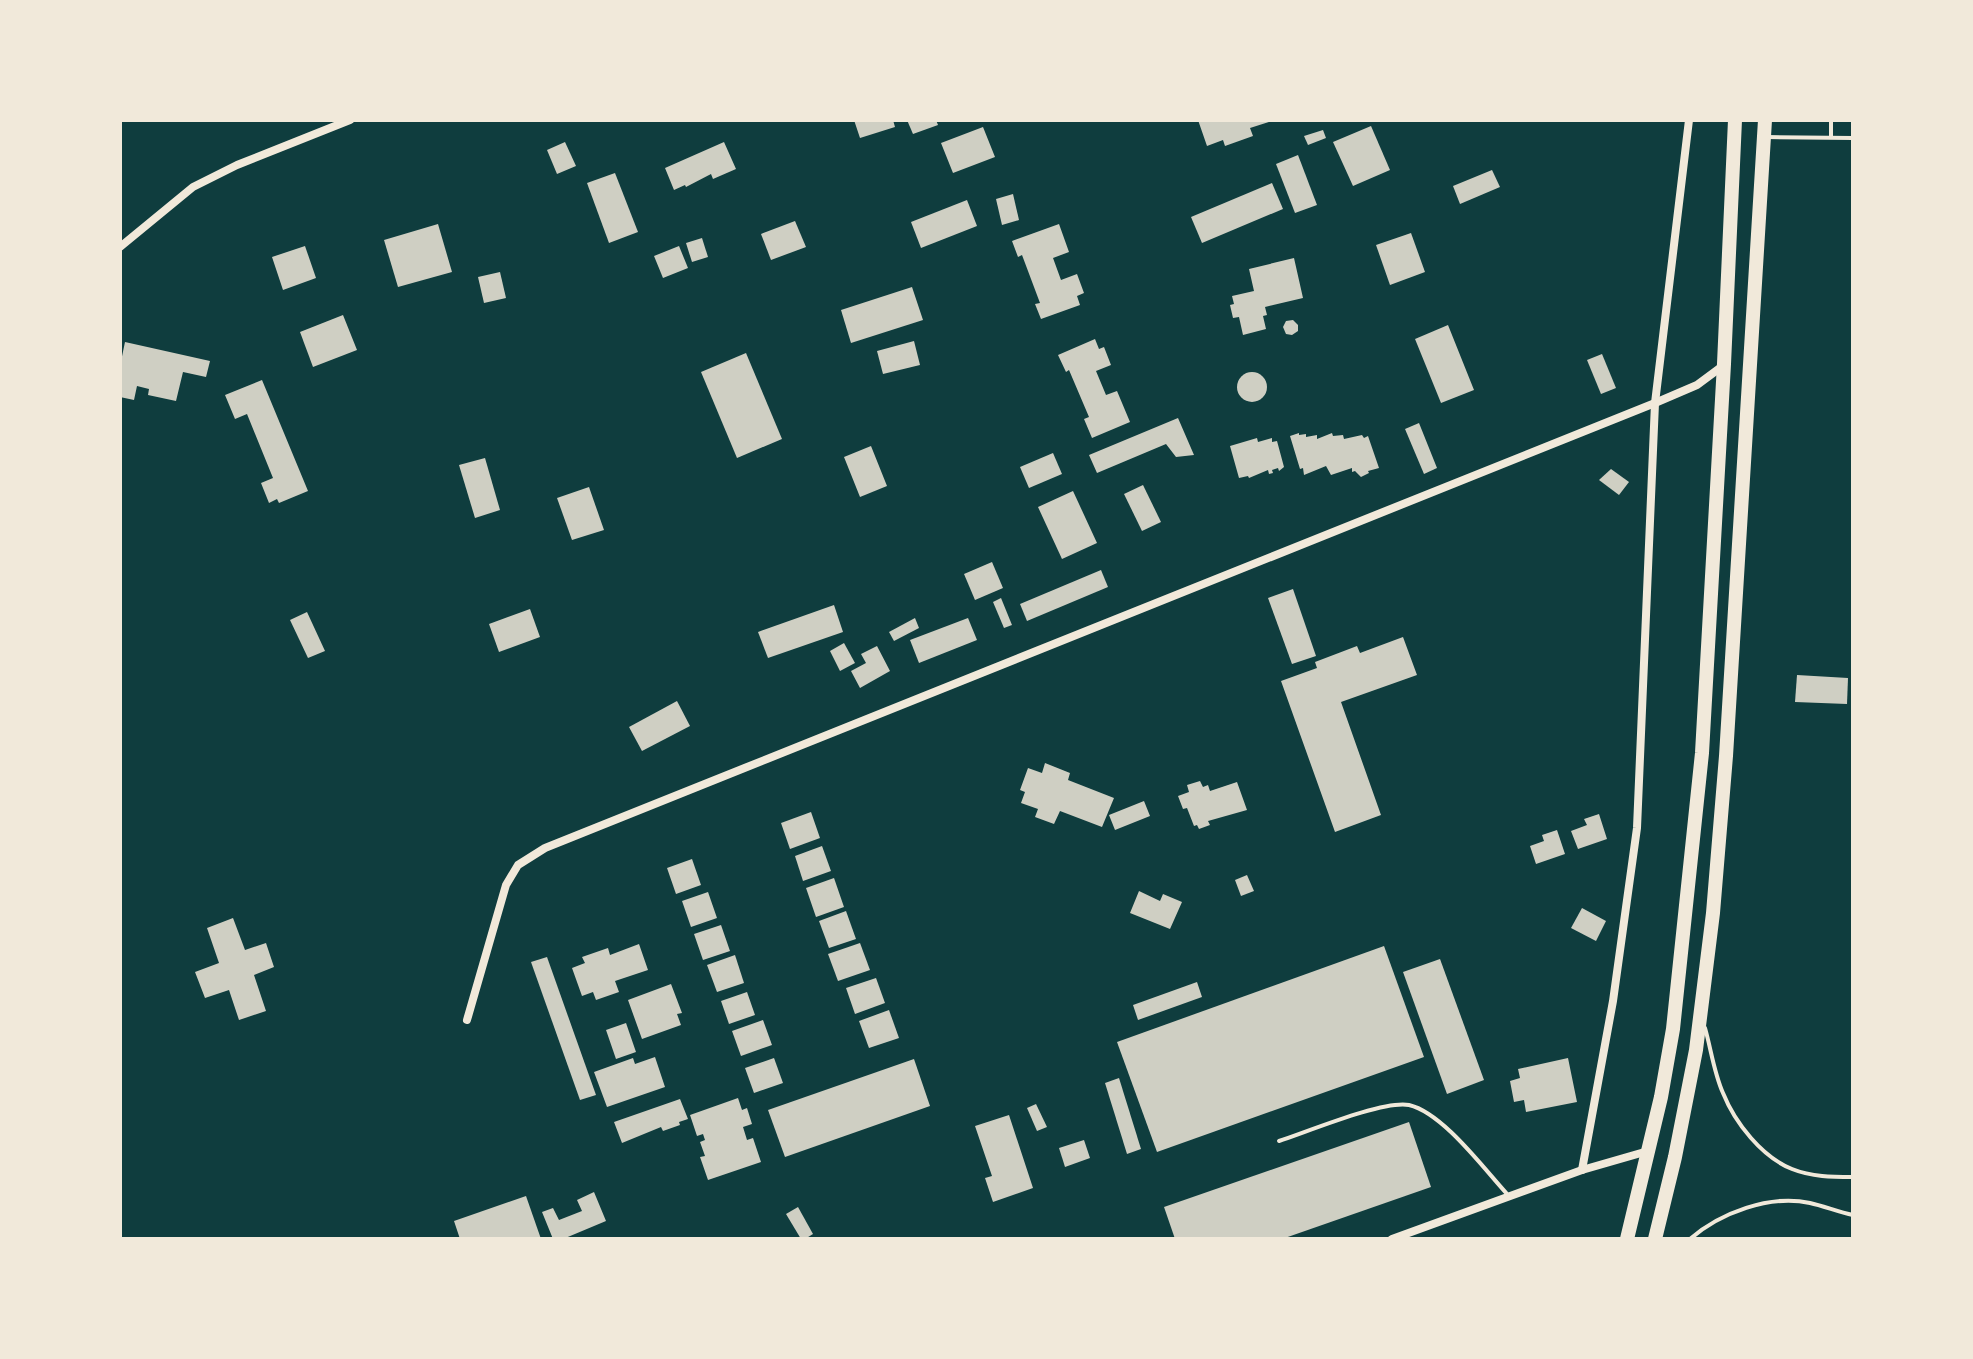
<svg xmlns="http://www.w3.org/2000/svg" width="1973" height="1359" font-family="Lato,sans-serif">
	<rect width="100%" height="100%" fill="#0f3d3e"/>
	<g fill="#cfcfc3">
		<path d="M854,120H893L895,127L860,138Z"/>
		<path d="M907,120H936L938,125L913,134Z"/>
		<path d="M1198,120H1272V121L1250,128L1253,136L1225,146L1223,140L1207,146Z"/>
		<path d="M1371,126L1390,170L1353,186L1333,142Z"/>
		<path d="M983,127L995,157L953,173L941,143Z"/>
		<path d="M1323,130L1326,138L1308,145L1304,136Z"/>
		<path d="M565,142L576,166L557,174L547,150Z"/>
		<path d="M724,142L736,169L713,179L711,174L686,187L685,185L674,190L665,168Z"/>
		<path d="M1298,155L1317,205L1295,213L1276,164Z"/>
		<path d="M1492,170L1500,187L1460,204L1453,186Z"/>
		<path d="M615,173L638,232L609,243L587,183Z"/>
		<path d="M1272,183L1283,209L1202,243L1191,217Z"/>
		<path d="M1013,194L1019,220L1002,225L996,199Z"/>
		<path d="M967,200L977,226L921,248L911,222Z"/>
		<path d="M795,221L806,247L771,260L761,234Z"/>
		<path d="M438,224L452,272L398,287L384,240Z"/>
		<path d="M1059,224L1069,252L1053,258L1061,280L1077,274L1084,293L1077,296L1080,305L1041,319L1035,304L1040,303L1022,255L1018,257L1012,241Z"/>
		<path d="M1411,233L1425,272L1390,285L1376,245Z"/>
		<path d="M702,238L708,257L692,262L686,243Z"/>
		<path d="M305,246L316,278L283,290L272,257Z"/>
		<path d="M679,246L688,268L663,278L654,256Z"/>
		<path d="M1294,258L1303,298L1265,307L1267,315L1263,316L1266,329L1243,335L1239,317L1233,318L1230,305L1234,304L1232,296L1254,291L1249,269Z"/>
		<path d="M500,272L506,298L484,303L478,277Z"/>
		<path d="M912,287L923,320L851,343L841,310Z"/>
		<path d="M343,315L357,350L313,367L300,332Z"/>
		<path d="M1293,320L1298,325V331L1292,335L1286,334L1283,327L1286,321Z"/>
		<path d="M1448,325L1474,390L1441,403L1415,339Z"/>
		<path d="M1095,339L1099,349L1104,347L1111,365L1096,371L1106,395L1117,391L1130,422L1092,438L1084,419L1089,417L1069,370L1066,372L1058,355Z"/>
		<path d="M914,341L920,365L883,374L877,351Z"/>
		<path d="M125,342L210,361L206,377L183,372L176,401L148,395L149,389L137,386L134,400L120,397V366Z"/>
		<path d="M746,353L782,439L737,458L701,372Z"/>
		<path d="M1602,354L1616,388L1601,394L1587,360Z"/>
		<circle cx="1252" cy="387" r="15"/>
		<path d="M262,380L308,491L279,503L277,499L269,503L261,483L273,478L247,414L235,419L225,395Z"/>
		<path d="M1178,418L1194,455L1176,457L1166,444L1097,473L1089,455Z"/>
		<path d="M1419,423L1437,468L1424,474L1405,429Z"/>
		<path d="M1299,433V435L1306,434V437L1317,435V439L1332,433L1333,436L1343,435L1344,439L1362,435L1364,438L1368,436L1379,468L1368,471L1369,473L1361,477L1355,471L1352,472V468L1331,475L1326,466L1304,475L1303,468L1300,469L1290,436Z"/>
		<path d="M1257,438L1258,442L1272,438V442L1277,441L1284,467L1279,471L1278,468L1272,470L1273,473L1269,474L1268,470L1249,478L1248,476L1239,478L1230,446Z"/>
		<path d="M871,446L887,486L860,497L844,457Z"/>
		<path d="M1053,453L1062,474L1029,488L1020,467Z"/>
		<path d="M485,458L500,510L475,518L459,465Z"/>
		<path d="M1611,469L1629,482L1619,495L1599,480Z"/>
		<path d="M1143,485L1161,522L1142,531L1124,494Z"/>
		<path d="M589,487L604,530L572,540L557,498Z"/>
		<path d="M1073,491L1097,543L1062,559L1038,507Z"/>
		<path d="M992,562L1003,588L975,600L964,574Z"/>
		<path d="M1101,570L1108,587L1027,621L1020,604Z"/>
		<path d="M1293,589L1316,656L1292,664L1268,598Z"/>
		<path d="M1001,598L1012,625L1004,628L993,602Z"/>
		<path d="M834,605L843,632L768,658L758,632Z"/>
		<path d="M530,609L540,637L499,652L489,624Z"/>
		<path d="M307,612L325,651L308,658L290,620Z"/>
		<path d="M915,618L919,628L894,641L889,632Z"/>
		<path d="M968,618L977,640L919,663L910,640Z"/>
		<path d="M1403,637L1417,675L1341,702L1381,815L1335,832L1281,681L1317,668L1315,662L1357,646L1360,653Z"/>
		<path d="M844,643L855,663L840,671L830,651Z"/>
		<path d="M877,646L890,671L860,688L851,671L866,663L861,654Z"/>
		<path d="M1797,675L1848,678L1847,704L1795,702Z"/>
		<path d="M677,701L690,726L642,751L629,727Z"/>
		<path d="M1045,763L1070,773L1068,780L1114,798L1102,827L1060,811L1054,824L1035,817L1038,809L1021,803L1025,792L1020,790L1028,768L1042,773Z"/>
		<path d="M1200,781L1203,787L1208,785L1210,791L1237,782L1247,810L1208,821L1210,825L1199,829L1197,825L1194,826L1187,808L1183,809L1178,796L1189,792L1187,785Z"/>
		<path d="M1144,801L1150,816L1115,830L1109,815Z"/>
		<path d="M811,812L820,838L790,849L781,823Z"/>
		<path d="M1599,814L1607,839L1578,849L1571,831L1587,825L1584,819Z"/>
		<path d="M1557,830L1565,854L1536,864L1530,846L1544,841L1542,835Z"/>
		<path d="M822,846L831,871L803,881L795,856Z"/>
		<path d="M692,859L701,885L676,894L667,868Z"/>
		<path d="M1247,875L1254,891L1241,896L1235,880Z"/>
		<path d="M834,878L844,907L816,917L806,888Z"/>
		<path d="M1139,891L1160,901L1163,894L1182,902L1170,929L1130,913Z"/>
		<path d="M708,892L717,918L691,927L682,901Z"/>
		<path d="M1582,908L1606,921L1596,941L1571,928Z"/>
		<path d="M846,911L856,939L829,948L819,921Z"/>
		<path d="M233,918L245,950L266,943L274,967L254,975L266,1011L239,1020L229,990L205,998L195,972L219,963L207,928Z"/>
		<path d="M721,925L730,951L703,960L694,934Z"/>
		<path d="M860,943L870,970L838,981L828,954Z"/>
		<path d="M639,944L648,970L615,981L619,992L596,1000L593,992L582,996L572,968L585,963L582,957L608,948L610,955Z"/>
		<path d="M1384,946L1424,1057L1157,1152L1117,1042Z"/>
		<path d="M735,955L744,983L717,992L707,965Z"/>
		<path d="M547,957L596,1095L580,1100L531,962Z"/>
		<path d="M1440,959L1484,1080L1447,1094L1403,972Z"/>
		<path d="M876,978L885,1003L855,1014L846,988Z"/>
		<path d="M1197,982L1202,997L1138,1020L1133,1005Z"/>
		<path d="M671,984L682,1013L677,1014L681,1025L642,1039L628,1000Z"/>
		<path d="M747,992L755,1015L729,1024L721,1001Z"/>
		<path d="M889,1010L899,1038L869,1048L859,1021Z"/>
		<path d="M763,1020L772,1045L741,1056L732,1031Z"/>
		<path d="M626,1023L636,1052L616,1059L606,1030Z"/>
		<path d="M655,1057L665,1087L607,1107L594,1072L633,1058L635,1064Z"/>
		<path d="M774,1058L783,1083L754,1093L745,1068Z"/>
		<path d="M1568,1058L1577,1102L1526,1112L1524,1100L1514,1102L1510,1081L1520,1078L1518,1069Z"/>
		<path d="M914,1059L930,1106L785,1157L768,1110Z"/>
		<path d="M1119,1078L1141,1149L1127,1154L1105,1083Z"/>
		<path d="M738,1098L742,1110L747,1108L752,1124L743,1127L747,1140L753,1138L761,1162L708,1180L700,1157L705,1156L700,1142L705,1140L703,1134L697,1136L690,1115Z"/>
		<path d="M680,1099L688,1119L679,1122L680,1125L663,1131L661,1127L622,1143L614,1122Z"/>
		<path d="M1036,1104L1047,1127L1037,1131L1027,1108Z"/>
		<path d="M1009,1115L1033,1188L993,1202L985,1178L992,1176L975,1126Z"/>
		<path d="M1409,1122L1431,1187L1282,1239H1175L1164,1207Z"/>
		<path d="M1084,1140L1090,1158L1065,1167L1059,1148Z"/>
		<path d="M594,1192L606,1221L563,1239H553L542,1212L553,1208L559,1220L582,1211L577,1200Z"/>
		<path d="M526,1196L541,1239H460L454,1221Z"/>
		<path d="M798,1207L813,1234L805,1239H801L786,1214Z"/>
	</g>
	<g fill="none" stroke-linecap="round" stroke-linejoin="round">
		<g stroke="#f1e9da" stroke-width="4">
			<path d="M1767,137L1853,138"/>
			<path d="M1831,137V120"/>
			<path d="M1705,1028C1711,1049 1714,1073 1723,1093C1735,1123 1762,1157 1792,1169C1812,1177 1832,1177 1853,1177"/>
			<path d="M1279,1141C1307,1132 1383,1100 1409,1105C1443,1113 1484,1169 1508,1195"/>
			<path d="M1690,1239C1720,1213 1770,1194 1810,1203C1824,1206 1838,1212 1853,1215"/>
		</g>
		<g stroke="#f1e9da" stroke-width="8">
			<path d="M120,247L193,187L237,165L350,120"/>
			<path d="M467,1020L506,885L518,865L545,848L1655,403L1697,385L1724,365"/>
			<path d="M1582,1170L1613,1001L1637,828L1655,403L1689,120"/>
			<path d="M1392,1239L1582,1170L1648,1151"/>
		</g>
		<g stroke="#f1e9da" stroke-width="14">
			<path d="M1627,1239L1661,1097L1673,1029L1702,753L1724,364L1735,120"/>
			<path d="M1655,1239L1675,1157L1696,1050L1713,913L1726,756L1765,120"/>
		</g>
	</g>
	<rect width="1973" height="1359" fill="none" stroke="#f1e9da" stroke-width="244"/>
</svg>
